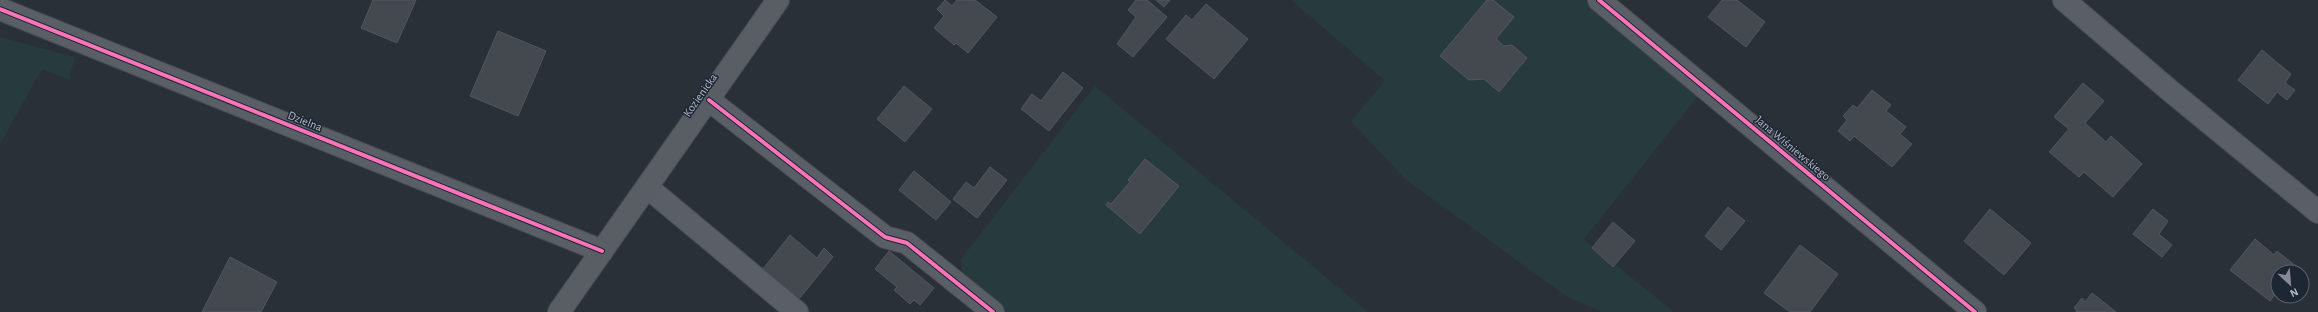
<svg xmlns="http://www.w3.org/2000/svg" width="2318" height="312" font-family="'Alegreya Sans',sans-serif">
	<rect width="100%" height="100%" fill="#2a3038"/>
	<g fill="#273a3e">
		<path d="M1291,0H1590L1702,91L1584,239L1674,312H1602L1566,296L1405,179L1351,121L1385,81Z"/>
		<path d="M0,37L75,57L69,80L42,69L0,144Z"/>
		<path d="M1095,86L1368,312H1008L963,278L961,259Z"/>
	</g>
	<g fill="#444950" stroke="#52575f">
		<path d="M373,0H416L397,43L361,28Z"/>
		<path d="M945,0L952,6L957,0H975L997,17L968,53L956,43L954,45L934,28L944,16L937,9Z"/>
		<path d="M1136,0H1147L1167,17L1133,57L1117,44L1136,17L1128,10Z"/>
		<path d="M1156,0H1170L1164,7Z"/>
		<path d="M1487,0H1493L1514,17L1496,39L1504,46L1512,45L1527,58L1499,92L1484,79L1469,80L1440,56Z"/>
		<path d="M1722,0H1737L1765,22L1746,47L1708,17Z"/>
		<path d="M1206,4L1248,39L1214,79L1166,39L1186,15L1192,20Z"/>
		<path d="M498,31L546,51L518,116L470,96Z"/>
		<path d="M2262,50L2291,74L2285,83L2295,90L2287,100L2277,92L2268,104L2238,80Z"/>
		<path d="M1063,72L1083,88L1049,131L1021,109L1032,94L1041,101Z"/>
		<path d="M2083,83L2104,101L2085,123L2106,142L2111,136L2142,164L2113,197L2084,172L2079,177L2049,152L2069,129L2054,117Z"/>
		<path d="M904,86L932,109L905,142L877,119Z"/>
		<path d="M1872,90L1891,105L1886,111L1906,127L1900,134L1912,144L1892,167L1854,136L1850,141L1838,131L1847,120L1843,116L1853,105L1857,108Z"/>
		<path d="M1145,159L1179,186L1140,234L1106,205L1108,202L1111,204L1130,182L1128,180Z"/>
		<path d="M990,167L1007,180L977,218L953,199L966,182L974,188Z"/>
		<path d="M914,171L951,202L936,220L899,190Z"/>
		<path d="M1728,207L1745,221L1721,250L1705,236Z"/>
		<path d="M1990,209L2031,243L2004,275L1964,241Z"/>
		<path d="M2153,209L2168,221L2159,234L2172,245L2162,257L2133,234Z"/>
		<path d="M1613,222L1635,241L1613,267L1592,248Z"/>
		<path d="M790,235L817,258L824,248L833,257L799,299L763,269Z"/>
		<path d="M2255,239L2274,255L2277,251L2297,267L2293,272H2278V291L2270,301L2230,270Z"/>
		<path d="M1800,245L1838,274L1810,312H1790L1764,293Z"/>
		<path d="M889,251L934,288L920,305L914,300L910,304L894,290L897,287L875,269Z"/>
		<path d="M230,257L277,282L261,312H202Z"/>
		<path d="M2092,293L2116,312H2076L2077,310L2074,308L2082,298L2085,302Z"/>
	</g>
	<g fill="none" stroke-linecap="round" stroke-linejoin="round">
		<g stroke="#484c53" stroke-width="24">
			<g id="street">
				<path d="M1599,0L1975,312"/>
				<path d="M2064,0L2168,89L2318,212"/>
				<path d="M0,9L602,251"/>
				<path d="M709,100L885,237L907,243L993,312"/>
				<path d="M647,187L797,312"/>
			</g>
		</g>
		<g stroke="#484c53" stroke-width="24">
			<path id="secondary" d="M559,312L778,0"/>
		</g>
		<use href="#street" stroke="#5a5e66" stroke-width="22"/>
		<use href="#secondary" stroke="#595d64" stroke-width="22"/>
		<g stroke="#1d2633" stroke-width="6">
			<g id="cycleway">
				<path d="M1599,0L1975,312"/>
				<path d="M0,9L602,251"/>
				<path d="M709,100L885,237L907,243L993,312"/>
			</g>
		</g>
		<use href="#cycleway" stroke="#fb73b8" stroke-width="4"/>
	</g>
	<g text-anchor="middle" stroke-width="3" stroke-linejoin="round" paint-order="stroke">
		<g font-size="12" fill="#b4bcc9" stroke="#1d2633">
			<text transform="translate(700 95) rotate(-55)" y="4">Kozienicka</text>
			<text transform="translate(305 121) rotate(22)" y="4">Dzielna</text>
			<text transform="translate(1793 148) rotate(40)" y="4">Jana Wiśniewskiego</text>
		</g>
	</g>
	<g transform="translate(2290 284) rotate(154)"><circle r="19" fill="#1d2633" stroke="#59626f"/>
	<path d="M0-3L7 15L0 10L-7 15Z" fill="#848b96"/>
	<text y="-6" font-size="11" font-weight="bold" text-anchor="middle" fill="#b4bcc9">N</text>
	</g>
</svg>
